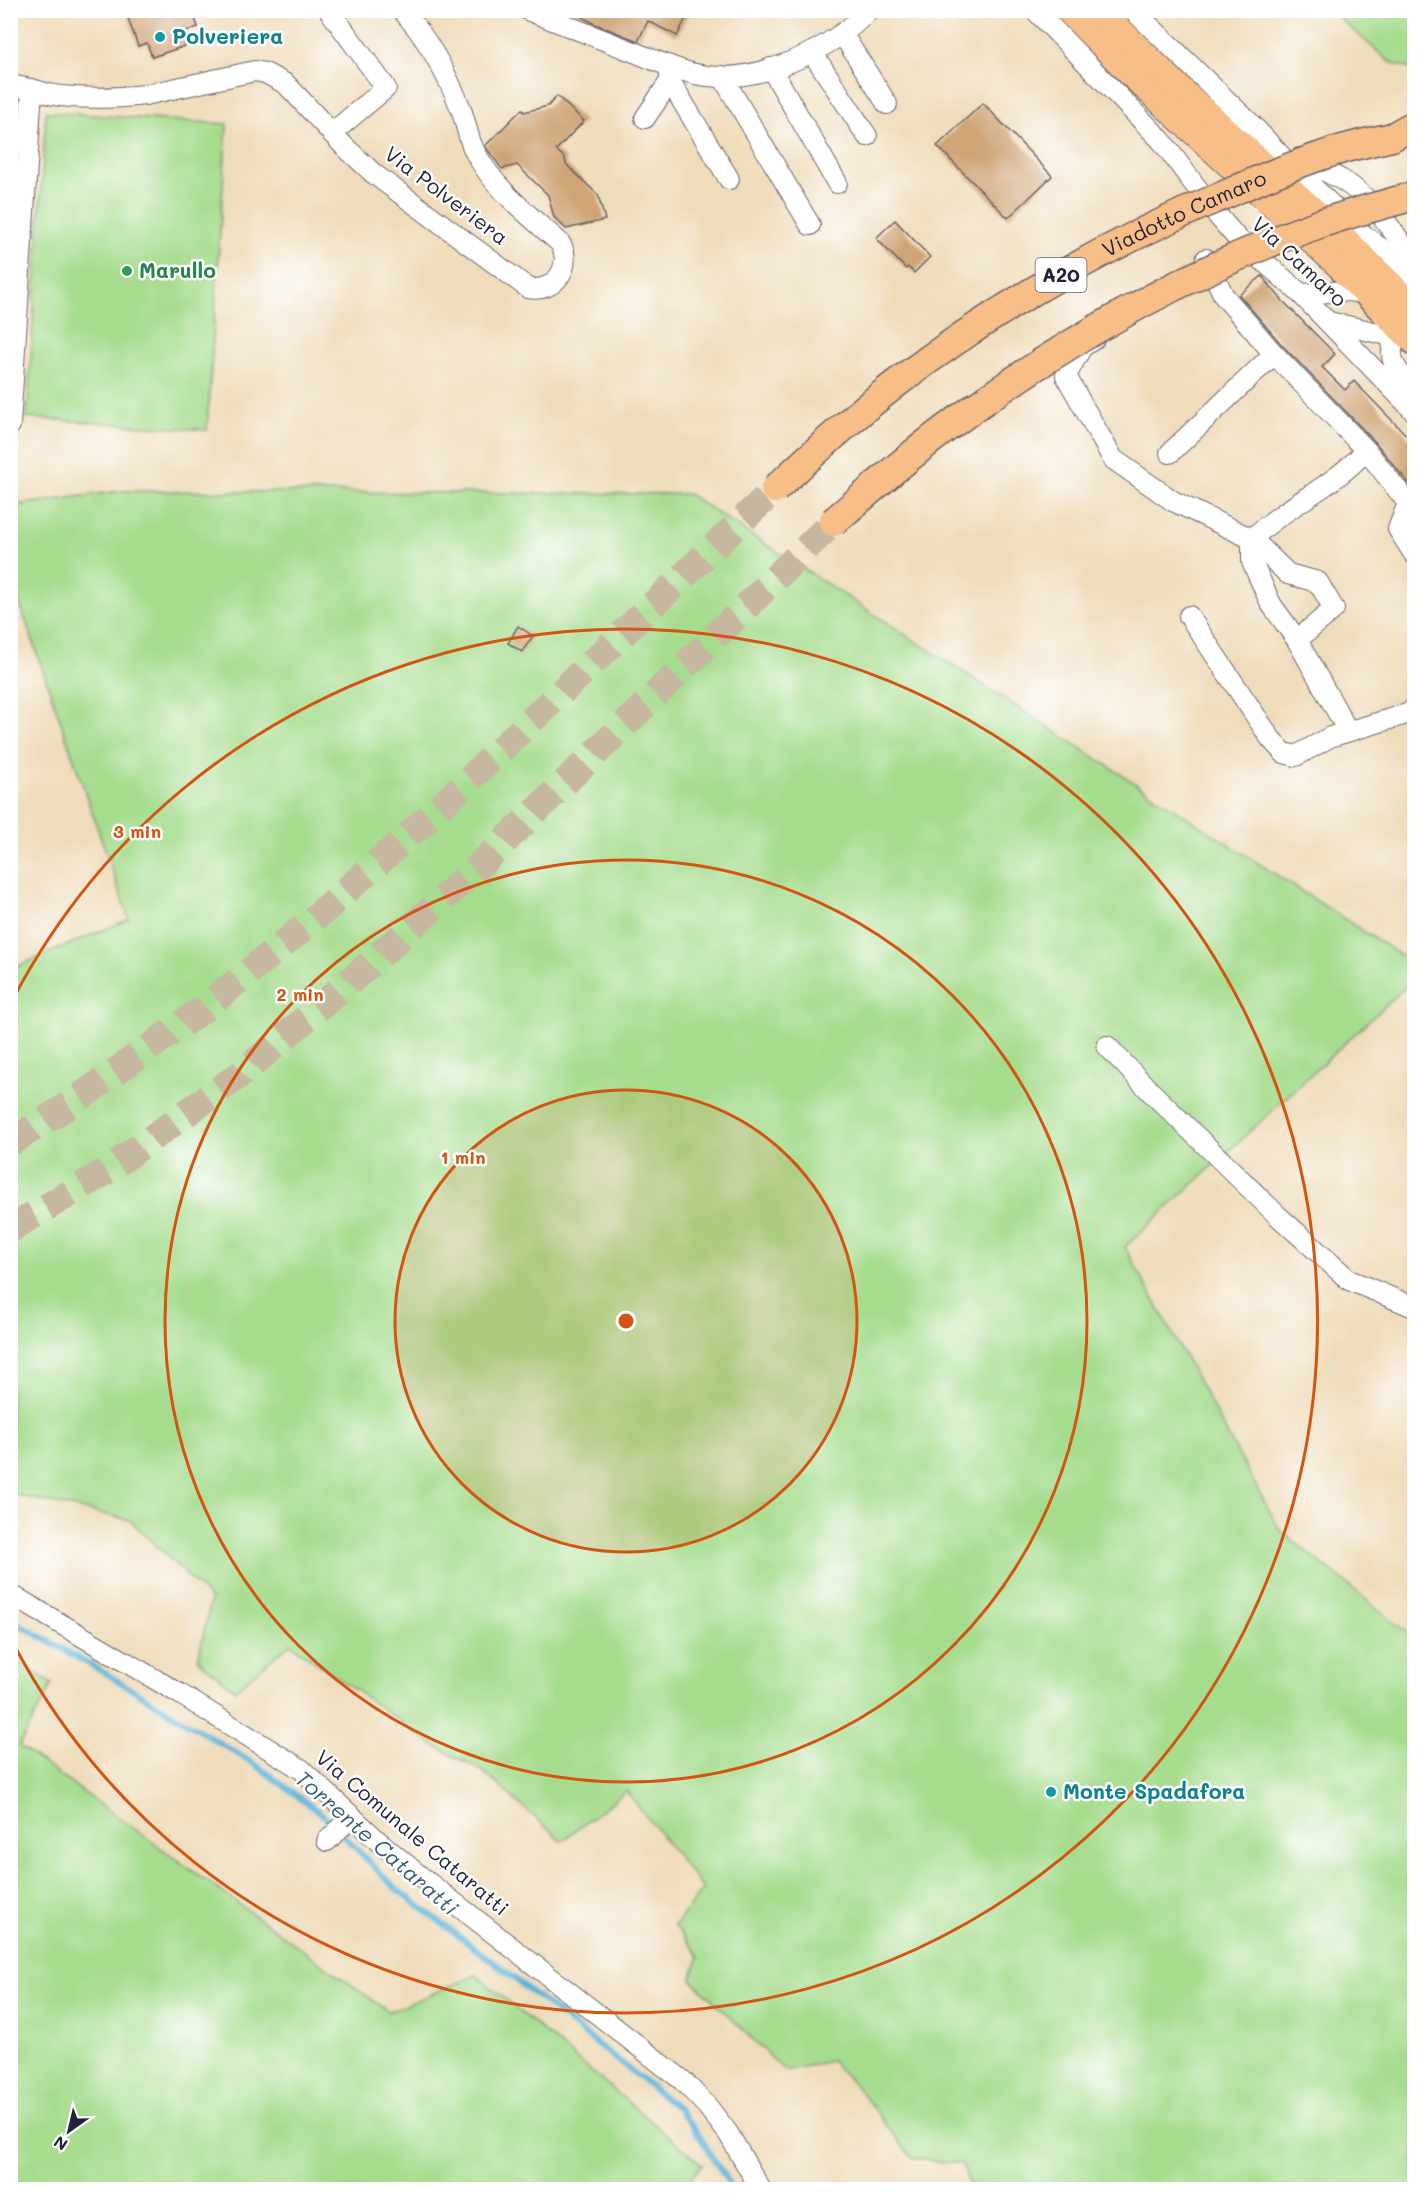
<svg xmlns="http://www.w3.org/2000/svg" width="1425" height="2200" font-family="Mali,sans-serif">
	<rect width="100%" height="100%" fill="#fff"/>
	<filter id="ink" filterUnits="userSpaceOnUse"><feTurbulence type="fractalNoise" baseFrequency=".0167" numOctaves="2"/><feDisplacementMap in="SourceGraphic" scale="12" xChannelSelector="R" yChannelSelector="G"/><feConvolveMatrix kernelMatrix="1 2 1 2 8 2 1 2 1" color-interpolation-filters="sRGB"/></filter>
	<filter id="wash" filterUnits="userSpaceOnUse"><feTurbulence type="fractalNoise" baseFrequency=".008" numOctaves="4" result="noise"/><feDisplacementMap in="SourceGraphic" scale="24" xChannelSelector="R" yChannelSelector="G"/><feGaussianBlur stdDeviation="1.35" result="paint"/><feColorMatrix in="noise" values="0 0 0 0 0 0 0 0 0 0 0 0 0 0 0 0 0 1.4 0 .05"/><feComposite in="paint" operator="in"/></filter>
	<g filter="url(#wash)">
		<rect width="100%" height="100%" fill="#efdcba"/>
		<g fill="#a6dc8d" stroke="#647f64" stroke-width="1.5">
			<path d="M1331,11H1414V70L1390,62Z"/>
			<path d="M46,112L227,124L207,430L27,418Z"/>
			<path d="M120,491L688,494L1414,964V979L1125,1247L1280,1530L1414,1638V2189H971L962,2164L912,2158L861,2092L831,2061L785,2071L691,1979L699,1956L675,1926L703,1888L626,1791L562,1841L481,1770L435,1746L290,1644L235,1690L198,1660L211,1599L130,1520L11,1494V969L129,919L11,578L10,506Z"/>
			<path d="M10,1656L52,1684L19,1746L389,2012L476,1975L702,2164L682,2190L11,2189Z"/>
		</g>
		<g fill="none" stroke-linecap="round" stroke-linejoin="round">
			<path stroke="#5bb4d9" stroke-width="6" d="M10,1619L110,1676L256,1765L323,1815L394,1887L501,1968L679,2109L700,2137L733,2190"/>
		</g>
		<g id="blocks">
			<g fill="#cfa476">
				<path d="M125,10H192L198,27L184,32L188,45L152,57L147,43L138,46Z"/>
				<path d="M570,10H690L677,36L648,21L638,41L595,24Z"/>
				<path d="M557,96L584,121L556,150L565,158L566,164L598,195L605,220L566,229L554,217L548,195L517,165L502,169L485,146L522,109L524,112L548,106Z"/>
				<path d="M983,103L1052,176L1008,218L937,146Z"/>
				<path d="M895,220L930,257L914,273L908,267L906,269L876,238Z"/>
				<path d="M1262,276L1281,299L1335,354L1322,367L1345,390L1354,381L1414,443V490L1375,442L1283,346L1239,295Z"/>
				<path d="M518,626L533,636L522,652L508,643Z"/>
			</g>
		</g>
	</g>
	<g filter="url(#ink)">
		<use href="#blocks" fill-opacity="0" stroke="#6a6367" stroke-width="1.5"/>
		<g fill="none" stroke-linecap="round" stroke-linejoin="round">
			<g stroke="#c6b7a1" stroke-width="28" stroke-dasharray="28 14" stroke-linecap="butt">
				<path d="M10,1143L72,1103L203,1009L313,920L436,811L775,489"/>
				<path d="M10,1229L105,1172L242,1073L355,977L475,870L833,522"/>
			</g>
			<g stroke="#6a6367" stroke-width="22">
				<g id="minor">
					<path d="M329,10L386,88L332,133"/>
					<path d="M527,10C563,24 599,38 634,52C654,60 674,69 695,74C753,87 829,52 869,10"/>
					<path d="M1035,10L1161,140L1218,216L1237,238L1301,294L1414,411"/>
					<path d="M1133,10L1253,126L1284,159L1357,230L1387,253L1414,279"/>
					<path d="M843,35L887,104"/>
					<path d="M812,52L867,136"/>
					<path d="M670,66V81L729,179"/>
					<path d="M771,68L837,183"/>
					<path d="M722,76L810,225"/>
					<path d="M10,86C28,86 44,94 61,96C88,99 118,98 145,95L255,71L265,73L286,84L343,145L374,174L528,288C555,294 574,265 560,243C529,215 495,190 475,152C468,139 466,123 461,109C447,74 427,38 402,10"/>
					<path d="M645,118L670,81"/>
					<path d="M1300,158C1313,166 1328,172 1342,180C1374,199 1393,232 1414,261"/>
					<path d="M1206,259L1224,296L1274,354L1366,450L1408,503L1398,529L1414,554"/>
					<path d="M1301,294L1345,291L1369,293"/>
					<path d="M1400,314C1390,357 1384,356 1414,391"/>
					<path d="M1329,322L1406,339"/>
					<path d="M1094,339L1082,347L1066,376L1113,459L1173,501L1252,539L1288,574L1318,582L1334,609L1297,640"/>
					<path d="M10,425L32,89"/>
					<path d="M1170,453L1274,354"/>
					<path d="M1189,616L1271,739L1284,753L1296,756L1330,737L1410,713L1414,708"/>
					<path d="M1348,731L1297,640L1271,604L1252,562V539C1286,505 1334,487 1366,450"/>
					<path d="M1107,1046L1148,1089L1277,1215L1349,1280L1414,1307"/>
					<path d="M10,1594L180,1694L301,1769L378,1841L420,1876L682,2080L707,2106L728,2133L761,2190"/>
					<path d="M327,1841L352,1816"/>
				</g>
			</g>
			<g stroke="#6a6367" stroke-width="28">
				<g id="major">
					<path d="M1068,10L1131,74L1345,271"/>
					<path d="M1099,10L1180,89L1343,238L1404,298"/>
				</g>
			</g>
			<g stroke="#6a6367" stroke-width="31">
				<g id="highway">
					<path d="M1392,137L1414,125"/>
					<path d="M1345,271L1414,340"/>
					<path d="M1404,298L1414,308"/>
				</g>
			</g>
			<use href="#minor" stroke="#fff" stroke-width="20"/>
			<use href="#major" stroke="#f7be88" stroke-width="26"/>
			<use href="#highway" stroke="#f7be88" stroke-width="28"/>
			<g stroke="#6a6367" stroke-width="31" stroke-linecap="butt">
				<g id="highway-bridge">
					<path id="s1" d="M775,489C815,452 855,415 898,382C1000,305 1111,242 1229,193C1262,178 1295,164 1330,153C1350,146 1371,142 1392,137"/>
					<path d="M833,522C870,491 906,458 945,429C1059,345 1185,272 1319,224C1350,213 1382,205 1414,196"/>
				</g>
			</g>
			<use href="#highway-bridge" stroke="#f7be88" stroke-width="28"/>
		</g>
	</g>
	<circle cx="626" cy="1321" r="231" fill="#d45411" fill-opacity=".12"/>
	<g fill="none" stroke="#d45411" stroke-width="3">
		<circle cx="626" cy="1321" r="231"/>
		<circle cx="626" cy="1321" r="461"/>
		<path d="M12 1001A692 692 0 1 1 12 1641"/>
	</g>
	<g fill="#0f9aa8" stroke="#fff" stroke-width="2">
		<circle cx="160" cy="37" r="6"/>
		<circle cx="1051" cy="1792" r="6"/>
	</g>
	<circle fill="#2e9e5b" stroke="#fff" stroke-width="2" cx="127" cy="271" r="6"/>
	<g text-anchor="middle" stroke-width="5" stroke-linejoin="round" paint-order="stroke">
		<rect fill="#fff" stroke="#646476" stroke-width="1.5" x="1035.5" y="258" width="51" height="34" rx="4.5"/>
		<g font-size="20" font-weight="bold" fill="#22223b">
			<text x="1061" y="282">A20</text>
		</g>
		<g font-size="21" font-weight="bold" fill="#0d838f" stroke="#fff" text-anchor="start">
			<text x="172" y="44">Polveriera</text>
			<text x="1063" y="1799">Monte Spadafora</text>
		</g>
		<g font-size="21" fill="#22223b" stroke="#fff">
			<text transform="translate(446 196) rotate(37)" y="7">Via Polveriera</text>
			<text dy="7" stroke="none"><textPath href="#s1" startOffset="496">Viadotto Camaro</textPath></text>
			<text transform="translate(1299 262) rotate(43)" y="7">Via Camaro</text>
			<text transform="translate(412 1833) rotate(40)" y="7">Via Comunale Cataratti</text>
		</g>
		<g font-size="21" font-weight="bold" fill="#27864d" stroke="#fff" text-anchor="start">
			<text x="139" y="278">Marullo</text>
		</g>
		<g font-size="22" font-style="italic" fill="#395c7a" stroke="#fff">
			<text transform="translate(377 1843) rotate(41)" y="8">Torrente Cataratti</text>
		</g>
	</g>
	<circle cx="626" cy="1321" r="9" fill="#d45411" stroke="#fff" stroke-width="3"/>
	<g font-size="18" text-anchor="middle" font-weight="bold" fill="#d45411" stroke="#fff" stroke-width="5" stroke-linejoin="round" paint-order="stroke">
		<text x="137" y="838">3 min</text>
		<text x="300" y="1001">2 min</text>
		<text x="463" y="1164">1 min</text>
	</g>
	<rect width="1425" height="2200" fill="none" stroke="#fff" stroke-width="36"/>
	<g transform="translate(69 2131) rotate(214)" stroke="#ffffff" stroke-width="4.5" paint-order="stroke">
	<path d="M0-4.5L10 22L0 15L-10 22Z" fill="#22223b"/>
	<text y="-9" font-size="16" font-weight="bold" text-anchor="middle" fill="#22223b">N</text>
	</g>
</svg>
